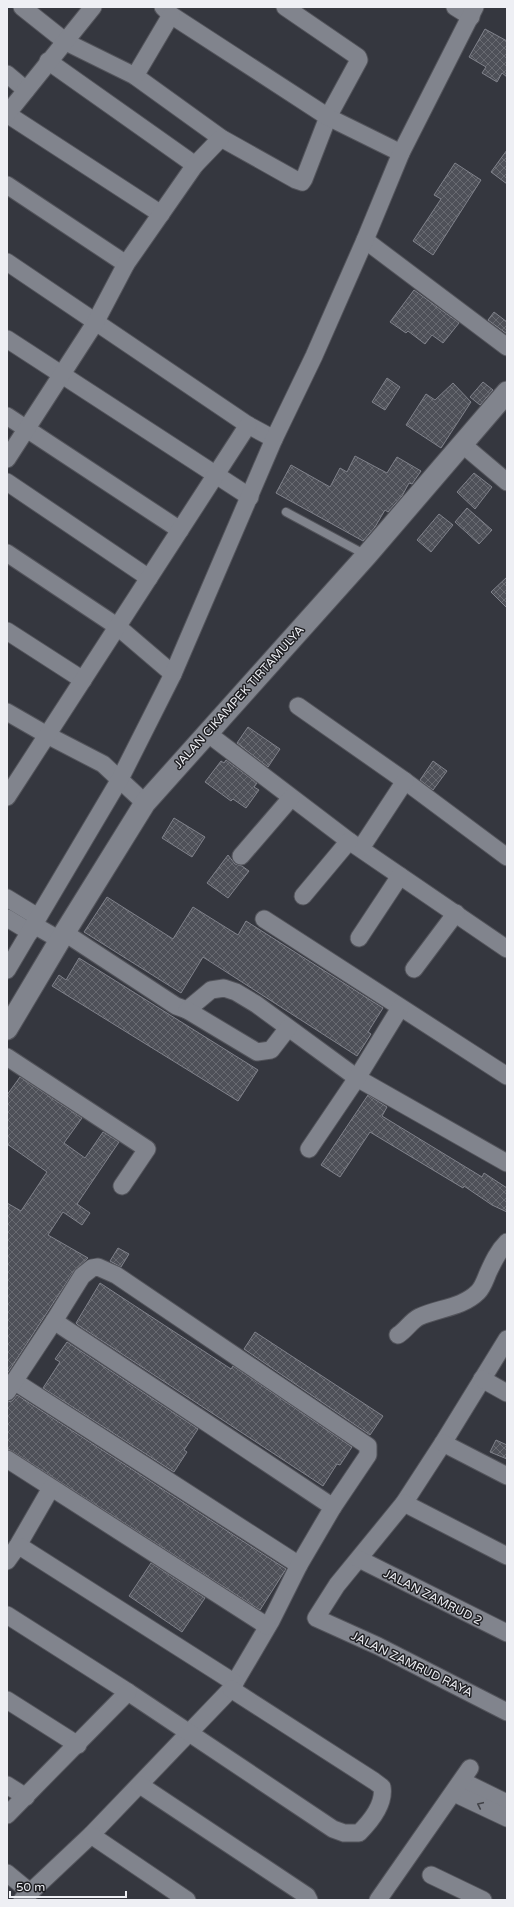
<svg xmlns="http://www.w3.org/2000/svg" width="514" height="1907" font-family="'Varela Round',sans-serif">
	<defs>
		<pattern id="building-cross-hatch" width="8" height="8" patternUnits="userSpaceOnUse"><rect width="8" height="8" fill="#4e5058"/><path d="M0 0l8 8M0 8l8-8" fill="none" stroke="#686a71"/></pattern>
	</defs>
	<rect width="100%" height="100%" fill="#35373f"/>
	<g fill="url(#building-cross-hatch)" stroke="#80828b">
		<path d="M485,29L507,41V77L502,73L497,82L482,73L486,67L469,57Z"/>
		<path d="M507,150V184L491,172Z"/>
		<path d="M455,163L481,180L433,255L413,241L441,199L434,195Z"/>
		<path d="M414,290L459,323L443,343L432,335L425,344L408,331L406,333L390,322Z"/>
		<path d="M494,312L507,322V334L488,320Z"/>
		<path d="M387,378L400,387L385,410L372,402Z"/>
		<path d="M483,382L493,390L480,405L470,397Z"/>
		<path d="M453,383L471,402L441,448L406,425L426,394L435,400Z"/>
		<path d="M355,456L387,473L397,457L421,471L412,484L409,483L402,496L388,512L385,510L375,527L363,541L276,493L291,465L330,487L340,468L347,472Z"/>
		<path d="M474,473L492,487L475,509L457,492Z"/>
		<path d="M467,508L492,530L479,544L455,522Z"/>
		<path d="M439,514L453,525L431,552L417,540Z"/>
		<path d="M507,577V608L491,592Z"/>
		<path d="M248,727L280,749L268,767L237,743Z"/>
		<path d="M226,760L257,783L254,787L259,790L246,808L233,799L231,801L205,782L221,761L224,763Z"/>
		<path d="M433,761L447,771L433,790L420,780Z"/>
		<path d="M174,818L205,837L192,857L162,838Z"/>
		<path d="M228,855L235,864L242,866L249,871L228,898L207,883Z"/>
		<path d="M107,897L173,939L193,907L238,935L246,921L383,1008L368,1032L371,1034L357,1056L203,957L181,993L84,932Z"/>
		<path d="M79,958L258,1070L238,1101L52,986L59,975L66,980Z"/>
		<path d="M20,1077L82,1118L64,1143L85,1158L103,1132L119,1142L77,1204L90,1213L82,1225L63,1212L48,1235L88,1258L74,1271L7,1374V1203L21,1211L47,1172L7,1144V1095Z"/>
		<path d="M368,1095L387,1107L382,1116L482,1177L484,1173L507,1188V1212L492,1205L464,1186L463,1188L370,1132L340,1177L321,1165Z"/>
		<path d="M118,1248L129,1254L121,1267L110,1261Z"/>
		<path d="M100,1283L231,1369L233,1366L352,1447L340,1465L337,1464L323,1486L78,1325L76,1323Z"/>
		<path d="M255,1332L383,1416L370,1435L244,1349Z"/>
		<path d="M67,1342L198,1429L184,1450L187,1452L174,1472L43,1388L60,1362L55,1359Z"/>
		<path d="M17,1395L286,1569L260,1610L12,1451L7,1449V1402L12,1401Z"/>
		<path d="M496,1440L507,1445V1459L490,1452Z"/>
		<path d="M151,1563L205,1598L182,1632L129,1596Z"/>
	</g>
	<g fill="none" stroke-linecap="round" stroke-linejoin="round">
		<g stroke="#53545b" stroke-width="10">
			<path id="service" d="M286,512L366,555"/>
		</g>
		<g stroke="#53545b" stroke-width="19">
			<g id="minor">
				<path d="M22,7L66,42L135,76L221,138L296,180L302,182L304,179L328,117L359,60L358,57L285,7"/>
				<path d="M163,7L171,15L328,117L401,153"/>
				<path d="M455,7L471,17"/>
				<path d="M48,61L195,165"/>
				<path d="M7,74L26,90"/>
				<path d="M135,76L171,15"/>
				<path d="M7,114L161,214"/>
				<path d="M7,114L93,7"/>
				<path d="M7,185L126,264"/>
				<path d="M365,240L507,347"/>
				<path d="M7,262L248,425L274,439"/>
				<path d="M7,339L250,497"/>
				<path d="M7,416L180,530"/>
				<path d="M462,444L507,482"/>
				<path d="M7,459L95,323L126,264L195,165L221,138"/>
				<path d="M7,482L149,578"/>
				<path d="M7,553L118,627L173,674"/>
				<path d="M7,631L83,680"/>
				<path d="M298,706L405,781L507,857"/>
				<path d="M7,712L47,735L103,764L145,803"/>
				<path d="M207,733L349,841L507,949"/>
				<path d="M7,797L248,425"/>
				<path d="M361,848L405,781"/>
				<path d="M241,856L291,798"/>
				<path d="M303,896L349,841"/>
				<path d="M7,898L38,917"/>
				<path d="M7,918L30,932"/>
				<path d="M264,919L507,1076"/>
				<path d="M34,925L60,940"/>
				<path d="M65,933L176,1006L187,1010L211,990L224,988L236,992L256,1004L357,1078L507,1163"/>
				<path d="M359,938L400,876"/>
				<path d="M414,969L456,913"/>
				<path d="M7,970L120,779L173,674L274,439L314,356L365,240L401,153L475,7"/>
				<path d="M187,1010L257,1052L271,1050L288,1028"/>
				<path d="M7,1057L147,1149L122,1186"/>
				<path d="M309,1149L357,1078L400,1008"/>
				<path d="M54,1321L333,1507"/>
				<path d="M398,1335C406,1330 411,1321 419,1317C438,1308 462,1308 478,1292C483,1287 485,1280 488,1273C493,1262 498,1251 507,1242"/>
				<path d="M507,1339L443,1443L404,1503L337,1585L316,1618L378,1646L507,1712"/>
				<path d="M482,1379L507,1393"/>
				<path d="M14,1381L299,1565"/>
				<path d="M7,1392L54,1321L82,1276L92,1268L98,1267L116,1275L368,1446V1455L333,1507L299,1565L271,1621L231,1689L91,1835L22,1900"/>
				<path d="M443,1443L507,1476"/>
				<path d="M7,1459L267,1626"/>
				<path d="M404,1503L507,1556"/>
				<path d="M17,1547L51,1488"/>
				<path d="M359,1559L507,1633"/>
				<path d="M7,1561L17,1547H21L235,1683"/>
				<path d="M7,1615L128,1692L333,1829L344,1833H359C370,1822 385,1804 382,1787L374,1781L231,1689"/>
				<path d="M7,1700L78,1745"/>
				<path d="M462,1781L507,1803"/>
				<path d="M7,1785L26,1797"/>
				<path d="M140,1785L307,1896L309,1900"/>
				<path d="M454,1793L507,1818"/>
				<path d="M7,1815L128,1692"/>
				<path d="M91,1835L187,1900"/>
				<path d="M7,1873L30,1892"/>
				<path d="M431,1875L483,1900"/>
				<path d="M378,1900L470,1768"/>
			</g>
		</g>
		<g stroke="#53545b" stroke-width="23">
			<path id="tertiary" d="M7,1029L60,940L145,803L367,555L507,392"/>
		</g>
		<use href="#service" stroke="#81848d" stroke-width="8"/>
		<use href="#minor" stroke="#81848d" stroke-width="17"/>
		<use href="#tertiary" stroke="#81848d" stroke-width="21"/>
	</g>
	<defs><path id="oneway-chevron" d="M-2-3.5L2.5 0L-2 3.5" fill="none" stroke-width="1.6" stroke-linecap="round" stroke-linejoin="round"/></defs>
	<use stroke="#414247" href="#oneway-chevron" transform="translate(480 1805) rotate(-155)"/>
	<g text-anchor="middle" stroke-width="3" stroke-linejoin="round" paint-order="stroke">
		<g font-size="12" fill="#eeeff4" stroke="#1e1e22">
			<text transform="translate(239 697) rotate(-48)" y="4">JALAN CIKAMPEK TIRTAMULYA</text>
			<text transform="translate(433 1597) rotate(27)" y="4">JALAN ZAMRUD 2</text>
			<text transform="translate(412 1664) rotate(26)" y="4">JALAN ZAMRUD RAYA</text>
		</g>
	</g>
	<rect width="514" height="1907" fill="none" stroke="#eeeff4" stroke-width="16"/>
	<path d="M10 1891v6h116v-6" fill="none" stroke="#eeeff4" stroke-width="2"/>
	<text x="16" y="1891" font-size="12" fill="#eeeff4" stroke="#1e1e22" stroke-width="3" paint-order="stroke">50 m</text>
</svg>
